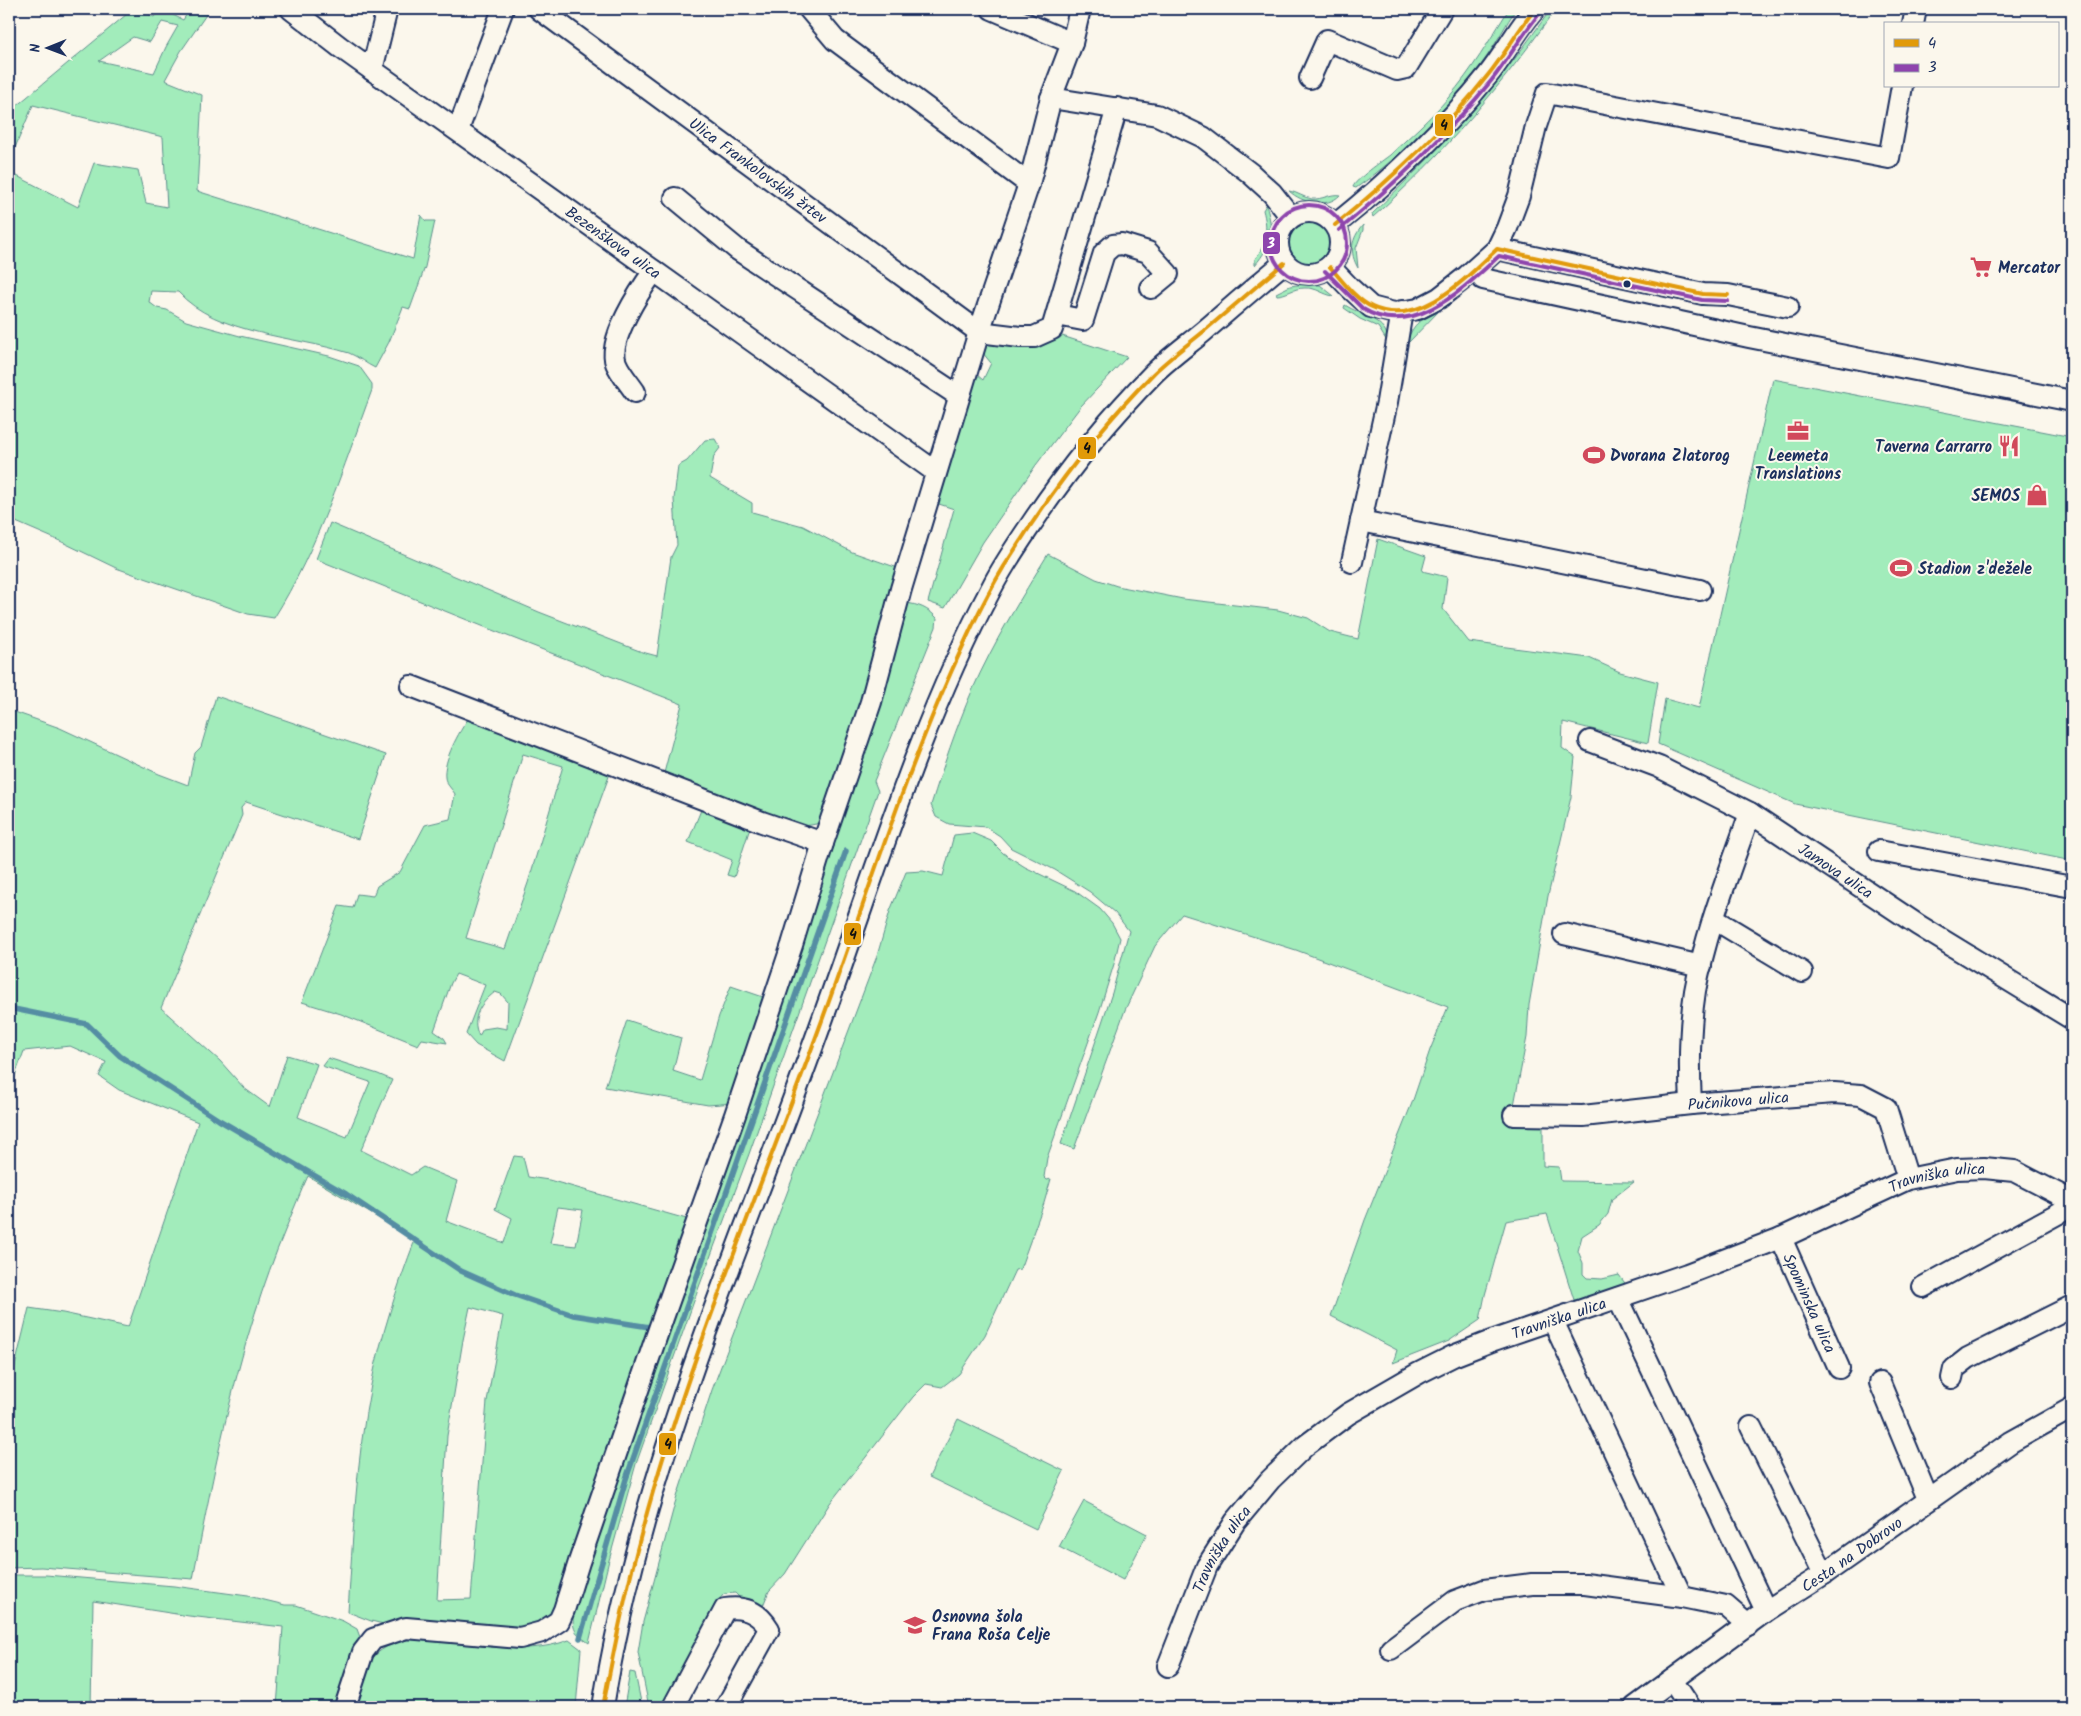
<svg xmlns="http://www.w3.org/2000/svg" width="2081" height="1716" font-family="Kalam,sans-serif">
	<rect width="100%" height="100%" fill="#fbf7ec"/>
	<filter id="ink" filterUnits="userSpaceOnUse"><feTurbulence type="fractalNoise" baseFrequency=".02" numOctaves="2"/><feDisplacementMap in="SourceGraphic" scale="10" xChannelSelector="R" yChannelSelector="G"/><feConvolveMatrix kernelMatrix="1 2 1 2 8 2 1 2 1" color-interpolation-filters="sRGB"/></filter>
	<g filter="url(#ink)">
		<g fill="#a2ecbb" stroke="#5e8e8c" fill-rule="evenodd">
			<path d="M133,9H138L154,17L161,9L183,20L190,9H210L181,51L165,80L202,95L197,191L413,259L421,215L426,221H435L425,267L410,309L403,307L389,342L375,368C366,364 359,357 349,353C295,336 217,335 178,292L151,291L149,302L157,308L167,310L186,321L240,336L329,356L359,366L372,384V390C343,468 318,548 274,618L248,614L116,568L60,541L9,519V172L78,207L94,163L138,170L146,203L167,207L163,137L33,105L9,162V112ZM162,22L178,26L166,47L154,73L99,61L133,37L150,42Z"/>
			<path d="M1509,9H1516C1506,24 1498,40 1488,55C1452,106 1407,152 1356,188L1353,187C1355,180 1382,161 1390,155C1410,136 1430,119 1448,98C1472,71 1490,39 1509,9Z"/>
			<path d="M1551,9H1556C1502,85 1443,155 1373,217L1372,214C1406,181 1440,148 1471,112C1500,80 1526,44 1551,9Z"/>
			<path d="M1289,191C1297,192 1304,198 1312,199C1322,200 1331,193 1340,195C1327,209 1302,203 1289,191Z"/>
			<path d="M1266,205C1274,230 1272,245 1255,265V259C1267,244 1268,228 1263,210Z"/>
			<circle cx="1311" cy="243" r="22"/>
			<path d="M1363,225V230L1356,248L1358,268C1349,252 1351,239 1363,225Z"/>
			<path d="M1305,284L1320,285L1334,296C1323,295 1317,287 1304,288C1294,288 1286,295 1277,295L1276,293L1290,286Z"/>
			<path d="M1345,305C1360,315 1389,320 1388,343L1378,327L1360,319L1344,308Z"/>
			<path d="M1438,312L1409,342L1408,338C1417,319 1421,321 1438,312Z"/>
			<path d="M1053,333L1127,357L1081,406L1036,465L983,542L945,608L928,602L954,509L936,503L976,374L983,380L991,363L982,352L986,340Z"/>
			<path d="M1773,379L2072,437V861L1795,804L1658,744L1665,699L1699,708Z"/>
			<path d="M715,439L720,448L714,456L710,478L752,503V512L803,526L852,552L898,568L886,625L825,819L816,824L805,826L770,820L663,777L682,704L492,630L316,559L330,523L539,612L642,652L657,656L671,557L677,545L674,499L678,466L687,461L705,440Z"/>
			<path d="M1378,539L1426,556L1422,571L1447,577L1443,609L1469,642L1589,658L1620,672L1658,682L1648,743L1563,722L1562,748L1575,757L1571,797L1548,896L1529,1005L1527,1037L1511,1121H1543V1166L1559,1167L1561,1181L1634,1182L1612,1199L1608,1214L1599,1225L1582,1236L1578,1251L1583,1263V1274L1587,1278L1602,1279L1619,1275L1627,1286L1583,1300H1574L1547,1214L1506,1221L1485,1295L1480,1320L1449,1341L1393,1363L1397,1350L1331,1316L1365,1220L1412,1103L1430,1050L1448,1007L1296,950L1182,914L1155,946L1125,1010L1074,1149L1061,1144L1112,993L1129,931L1115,913L1090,892L1055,870L1011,848L1000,836L986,827L949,824L936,817L931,805C943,767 956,728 972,691C993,643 1021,598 1048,554L1096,579L1117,586L1183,599L1278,610L1308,618L1330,632L1358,639Z"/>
			<path d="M905,603C918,604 929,609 937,618L936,627L874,781L878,791L749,1154L699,1287L636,1464L608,1564L589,1643C572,1631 572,1628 574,1607L682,1280L774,1031L807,933Z"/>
			<path d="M216,696L386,755L358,839L246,802L241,808L242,815L161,1008L220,1061L244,1088L270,1107L287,1055L317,1064L298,1117L347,1137L370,1082L322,1066L328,1058L378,1074L392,1080L361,1150L411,1175L423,1167L457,1181L446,1221L504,1243L512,1218L495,1209L514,1156L523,1157L528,1177L549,1180L690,1220L561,1602L545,1620L525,1631L392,1626L371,1621L348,1612C353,1537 356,1459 371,1385C381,1336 397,1287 415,1240L308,1176C300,1193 293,1211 286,1228C239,1341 216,1459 193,1579L41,1567L9,1568V1391L29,1308L63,1313L128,1327L198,1122L119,1090L99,1076L106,1062L70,1046L24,1051L9,1092V710L60,728L159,774L188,785L195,753L201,747ZM558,1207L583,1210L576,1246L550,1243ZM470,1307L503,1316L487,1401L471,1599L437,1600L447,1436L463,1340Z"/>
			<path d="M469,718L612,768L505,1061L476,1045L466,1034L485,985L456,974L451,983L434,1031L444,1038L447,1043L422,1039L418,1045L341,1014L302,1002L339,906L353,908L357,894L373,896L377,886L400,872L425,825L450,819L455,794C452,789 445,783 445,777C443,761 459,731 469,718ZM523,754L563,766L528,883L505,949L466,938ZM495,992L501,994L508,1002L507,1029L496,1027L483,1029L479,1036C470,1017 481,1003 495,992Z"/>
			<path d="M703,805L751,825L734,877L727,875L732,860L688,842Z"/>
			<path d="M972,833L991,841L1003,853L1025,867L1075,891L1100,909L1112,923L1120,938L1114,964L1099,1012L1047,1158L1044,1177L1047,1180L1051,1179L1044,1203L1020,1269L1015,1270L985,1335L959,1374L942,1387L926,1384L913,1397L830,1503L785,1574L769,1591L762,1608L741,1599L735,1593L724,1594L715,1604L663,1707H649L638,1652L643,1622L675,1503L712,1390L849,1030L877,956L890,911L906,872L923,871L943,876L954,835Z"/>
			<path d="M731,986L769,999L734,1103L708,1105L605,1087L627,1020L681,1038L673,1071L700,1080L719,1016Z"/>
			<path d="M958,1419L1064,1471L1036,1529L929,1477Z"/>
			<path d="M1084,1501L1147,1534L1123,1580L1059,1547Z"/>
			<path d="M9,1575H46L174,1586L248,1596L285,1605H296L343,1621L357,1629L361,1640L337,1707H277L283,1627L189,1616L93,1601L91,1707H9Z"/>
			<path d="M414,1639C465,1641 521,1658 569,1640L581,1649L576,1707H353C366,1667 367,1646 414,1639Z"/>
			<path d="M630,1672L635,1673L642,1707H624Z"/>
		</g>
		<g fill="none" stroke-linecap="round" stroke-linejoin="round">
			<g stroke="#548da3" stroke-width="5.5">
				<path d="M9,1008L87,1024L120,1056L219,1120L346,1194L461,1271L515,1295L573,1315L656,1328"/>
				<path d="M580,1638L626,1479L846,851"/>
			</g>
			<g stroke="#1b2f5e" stroke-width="24">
				<g id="minor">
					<path id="s1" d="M291,9L340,47L936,472"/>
					<path id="s2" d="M539,9L979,332L1020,337H1034L1052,329L1117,108"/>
					<path d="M809,9L835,40L1029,184"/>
					<path d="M992,9L1072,43"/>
					<path d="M1080,9L1072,43L1051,98L1157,115L1203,137L1250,173L1272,193L1291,217"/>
					<path d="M1913,24L1916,9"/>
					<path d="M372,70L387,9"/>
					<path d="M1310,78L1327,40L1397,70L1406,68L1442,9"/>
					<path d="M458,130L503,9"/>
					<path d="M675,198L738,250L959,396"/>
					<circle cx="1309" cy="243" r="31"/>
					<path d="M1335,225C1391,180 1443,131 1488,75C1505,54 1517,29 1535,9"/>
					<path d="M1497,249L1703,294L1728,295L1788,307"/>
					<path d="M1330,267L1350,288L1371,307L1394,313L1418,309L1439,298L1467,276L1497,249L1507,228L1519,196L1536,126L1547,93L1889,158L1902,86"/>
					<path d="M1483,279L1749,337L2072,401"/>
					<path d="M1057,315L1083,320L1104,253L1113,245L1122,244L1148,252L1168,274L1151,288"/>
					<path d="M635,392C629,383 620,373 616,363C607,340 641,289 654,271"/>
					<path d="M1361,521L1700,590"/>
					<path d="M1352,562L1387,402L1402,311"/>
					<path d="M411,686L762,822L823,843"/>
					<path id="s3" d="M1590,741L1659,767L1750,813L1918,925L2072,1019"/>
					<path d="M1879,851L2072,887"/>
					<path d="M1714,919L1802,972"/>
					<path d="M1564,934L1701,966"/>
					<path d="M1691,1104C1689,1066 1689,1029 1695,991C1706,930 1730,871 1750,813"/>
					<path id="s4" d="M1514,1115L1583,1116L1691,1104L1834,1093L1861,1095L1886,1108L1908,1179"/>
					<path id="s5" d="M1781,1238L1839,1368"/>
					<path d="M1923,1287L2072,1206"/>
					<path d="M1618,1298L1766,1611"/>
					<path d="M1553,1321L1682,1597"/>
					<path d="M1952,1378L1954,1369L1968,1358L2072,1306"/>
					<path d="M1880,1383L1928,1499"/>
					<path d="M1751,1427L1824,1574"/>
					<path d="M1391,1649L1455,1601L1484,1590L1532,1584H1585L1682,1597L1726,1606L1748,1625"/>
					<path id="s6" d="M1168,1666L1207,1566L1235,1522L1270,1480L1305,1446L1348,1414L1419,1373L1453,1356L1494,1340L1687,1274L1781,1238L1908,1179L1957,1169L1984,1168L2014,1171L2072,1201"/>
					<path d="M1672,1680L1690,1707"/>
					<path d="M345,1707L363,1652L373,1639L406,1628L520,1638L542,1632L559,1621L564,1610L579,1562L659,1329L735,1115L792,945L823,843L871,702L901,589L979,332L1029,184L1051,98"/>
					<path d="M603,1707C641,1466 743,1243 824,1015C876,871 919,725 991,589C1003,565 1019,542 1034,520C1069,468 1109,419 1153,374C1168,359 1186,346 1203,332C1230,309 1257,285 1284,263"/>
					<path d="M673,1707L725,1609C744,1606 759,1612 769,1629L726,1707"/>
					<path id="s7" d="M1635,1707L1766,1611L1824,1574L2011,1442L2072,1408"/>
				</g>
			</g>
			<use href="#minor" stroke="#fbf7ec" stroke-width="20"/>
			<g stroke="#fbf7ec" stroke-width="8">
				<g id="bus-1">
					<path d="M1335,225C1390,180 1444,131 1488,75C1505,54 1518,30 1535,9"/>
					<path d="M1330,267C1342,280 1355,299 1372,307C1419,329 1466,278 1497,249L1703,294L1728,295"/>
					<path d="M603,1707C614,1648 626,1589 642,1531C689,1355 762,1186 824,1015C866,900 902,782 952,670C970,630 988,590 1012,554C1053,489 1099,428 1153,374C1168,359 1186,346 1203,332C1230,309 1257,286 1284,263"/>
				</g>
			</g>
			<g stroke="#fbf7ec" stroke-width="8">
				<g id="bus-2">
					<circle cx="1309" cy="243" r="38"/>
					<path d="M1339,230C1394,185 1446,136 1491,81C1509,59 1522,34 1540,13"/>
					<path d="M1325,271L1363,309C1413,340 1465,287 1499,256L1702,300L1728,301"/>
				</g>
			</g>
			<use href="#bus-1" stroke="#e19a09" stroke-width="4"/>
			<use href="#bus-2" stroke="#8e44ad" stroke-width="4"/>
		</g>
	</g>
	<defs>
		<g id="supermarket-bare" transform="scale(1.725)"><path d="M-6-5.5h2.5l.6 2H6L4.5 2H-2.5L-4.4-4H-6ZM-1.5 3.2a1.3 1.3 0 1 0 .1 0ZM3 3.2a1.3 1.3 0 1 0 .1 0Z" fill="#d1495b" stroke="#fbf7ec" stroke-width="2.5" paint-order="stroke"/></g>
		<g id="office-bare" transform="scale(1.725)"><path d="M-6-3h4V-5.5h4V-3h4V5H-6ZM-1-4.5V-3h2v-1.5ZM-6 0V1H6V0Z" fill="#d1495b" stroke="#fbf7ec" stroke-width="2.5" paint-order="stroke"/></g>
		<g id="restaurant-bare" transform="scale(1.725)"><path d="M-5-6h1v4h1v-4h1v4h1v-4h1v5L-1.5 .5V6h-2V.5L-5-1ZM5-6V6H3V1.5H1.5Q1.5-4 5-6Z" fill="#d1495b" stroke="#fbf7ec" stroke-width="2.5" paint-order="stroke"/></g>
		<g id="stadium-bare" transform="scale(1.725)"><path d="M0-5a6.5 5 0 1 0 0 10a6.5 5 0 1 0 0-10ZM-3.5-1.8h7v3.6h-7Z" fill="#d1495b" stroke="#fbf7ec" stroke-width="2.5" paint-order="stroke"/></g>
		<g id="shop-bare" transform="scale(1.725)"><path d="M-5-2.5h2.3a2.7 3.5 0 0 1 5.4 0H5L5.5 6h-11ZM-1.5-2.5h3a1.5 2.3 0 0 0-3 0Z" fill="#d1495b" stroke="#fbf7ec" stroke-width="2.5" paint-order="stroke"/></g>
		<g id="school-bare" transform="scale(1.725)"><path d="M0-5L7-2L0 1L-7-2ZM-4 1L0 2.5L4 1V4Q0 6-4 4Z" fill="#d1495b" stroke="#fbf7ec" stroke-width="2.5" paint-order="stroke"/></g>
	</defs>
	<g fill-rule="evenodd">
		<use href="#supermarket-bare" x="1981" y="267"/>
		<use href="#office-bare" x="1798" y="431"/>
		<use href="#restaurant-bare" x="2009" y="446"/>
		<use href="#stadium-bare" x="1594" y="455"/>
		<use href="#shop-bare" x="2037" y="495"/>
		<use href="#stadium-bare" x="1901" y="568"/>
		<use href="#school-bare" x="915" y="1625"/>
	</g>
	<circle fill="#1b2f5e" stroke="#fbf7ec" stroke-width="2" cx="1627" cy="284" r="4.5"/>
	<g text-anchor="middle" stroke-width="4" stroke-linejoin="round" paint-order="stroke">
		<g font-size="16" fill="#1b2f5e" stroke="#fbf7ec">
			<text dy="6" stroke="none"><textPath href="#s2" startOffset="272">Ulica Frankolovskih žrtev</textPath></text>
			<text dy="6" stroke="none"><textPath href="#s1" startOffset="398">Bezenškova ulica</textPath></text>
			<text dy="6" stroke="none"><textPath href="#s3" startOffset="279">Jamova ulica</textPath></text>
			<text dy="6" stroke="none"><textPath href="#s4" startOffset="225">Pučnikova ulica</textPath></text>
			<text dy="6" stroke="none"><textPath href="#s6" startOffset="954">Travniška ulica</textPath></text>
			<text dy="6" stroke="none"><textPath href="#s5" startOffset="71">Spominska ulica</textPath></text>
			<text dy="6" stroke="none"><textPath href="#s6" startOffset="549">Travniška ulica</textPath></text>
			<text dy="6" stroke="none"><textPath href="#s6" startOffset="129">Travniška ulica</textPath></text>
			<text dy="6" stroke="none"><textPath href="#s7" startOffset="265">Cesta na Dobrovo</textPath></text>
		</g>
		<g font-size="16" font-weight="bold" fill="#1b2f5e" stroke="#fbf7ec" text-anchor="start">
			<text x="1998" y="273">Mercator</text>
			<text x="1992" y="452" text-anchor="end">Taverna Carrarro</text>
			<text x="1610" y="461">Dvorana Zlatorog</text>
			<text x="1798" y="461" text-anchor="middle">Leemeta<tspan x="1798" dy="18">Translations</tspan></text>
			<text x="2020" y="501" text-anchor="end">SEMOS</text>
			<text x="1918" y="574">Stadion z'dežele</text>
			<text x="932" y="1622">Osnovna šola<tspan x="932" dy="18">Frana Roša Celje</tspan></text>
		</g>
	</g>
	<g stroke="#fbf7ec" stroke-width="2">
		<rect x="1434" y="113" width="20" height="24" rx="5" fill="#e19a09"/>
		<rect x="1262" y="231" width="19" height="24" rx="5" fill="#8e44ad"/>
		<rect x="1077" y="436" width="20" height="24" rx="5" fill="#e19a09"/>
		<rect x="843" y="922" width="19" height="24" rx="5" fill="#e19a09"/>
		<rect x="658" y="1432" width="19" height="24" rx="5" fill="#e19a09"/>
	</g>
	<g font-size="14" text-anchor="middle" font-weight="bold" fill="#fff">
		<text x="1271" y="248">3</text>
	</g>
	<g font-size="14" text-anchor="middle" font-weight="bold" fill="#111">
		<text x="1444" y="130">4</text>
		<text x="1087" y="453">4</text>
		<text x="853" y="939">4</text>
		<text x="668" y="1449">4</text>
	</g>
	<rect width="2081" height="1716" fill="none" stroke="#fbf7ec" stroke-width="30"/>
	<rect x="15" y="15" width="2051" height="1686" fill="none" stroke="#1b2f5e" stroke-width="2" filter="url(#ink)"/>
	<rect x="1884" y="22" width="175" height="65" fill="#fbf7ec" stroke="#a1a7b3"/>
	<rect x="1894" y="39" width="25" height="8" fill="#e19a09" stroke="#a1a7b3"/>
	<text x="1928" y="48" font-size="15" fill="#1b2f5e">4</text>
	<rect x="1894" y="64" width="25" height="8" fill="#8e44ad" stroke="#a1a7b3"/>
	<text x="1928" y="72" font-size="15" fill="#1b2f5e">3</text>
	<g transform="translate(48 48) rotate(269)" stroke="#fbf7ec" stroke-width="4" paint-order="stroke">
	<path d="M0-4L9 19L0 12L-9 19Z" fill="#1b2f5e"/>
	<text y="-8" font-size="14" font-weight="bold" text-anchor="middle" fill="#1b2f5e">N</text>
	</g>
</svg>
